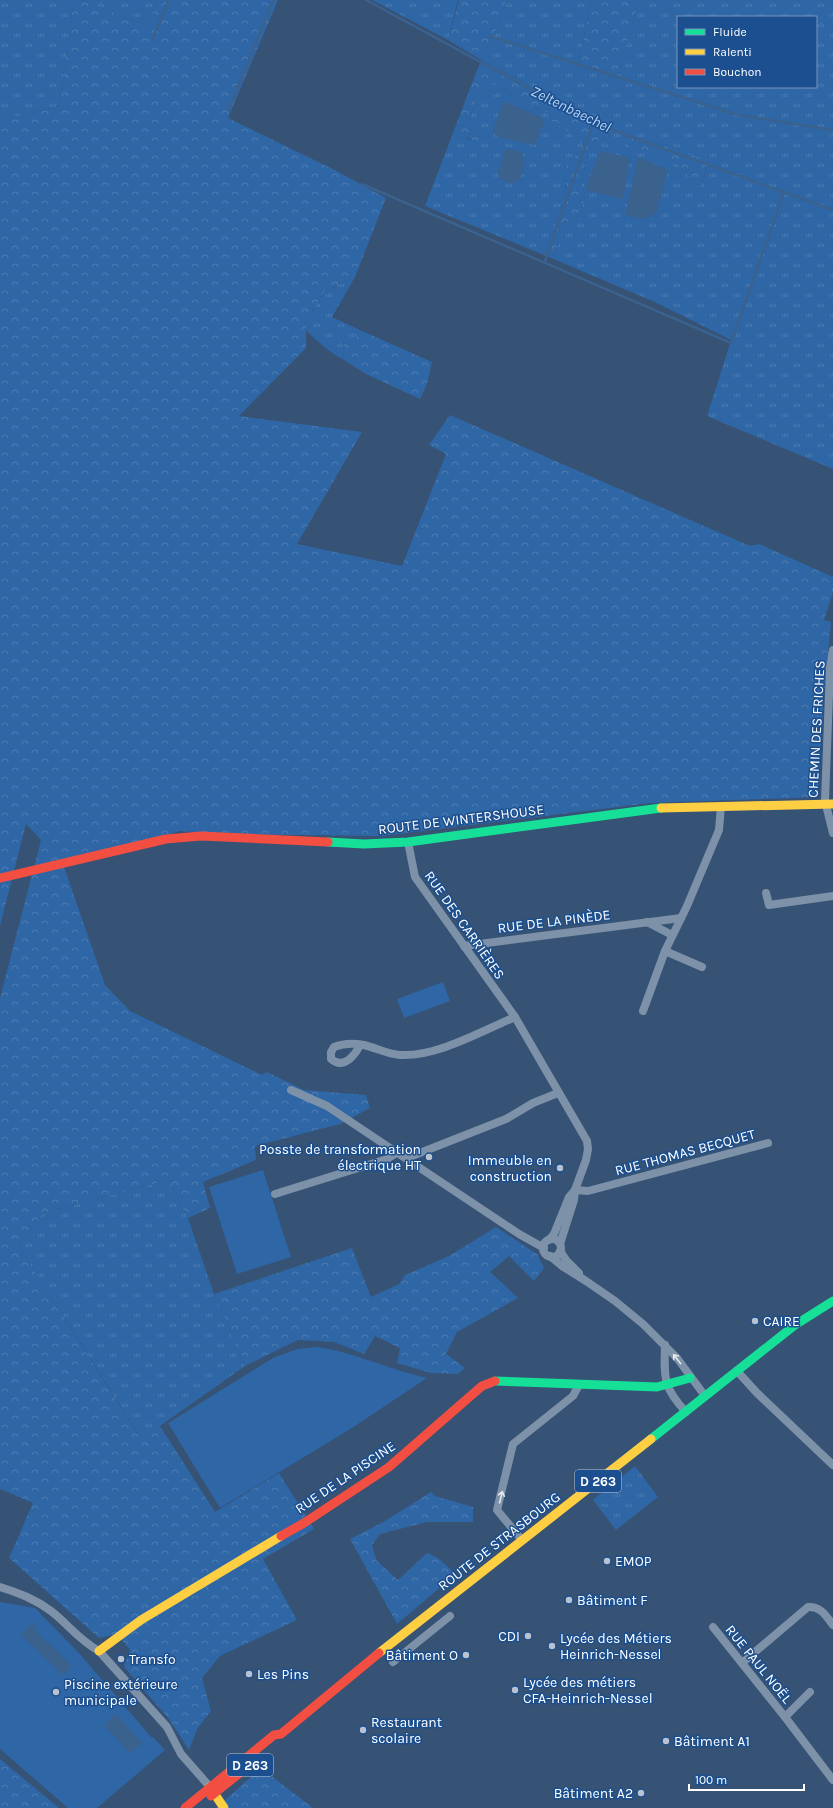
<svg xmlns="http://www.w3.org/2000/svg" width="833" height="1808" font-family="Karla,sans-serif">
	<defs>
		<pattern id="grass-tufts" width="24" height="20" patternUnits="userSpaceOnUse"><rect width="24" height="20" fill="#2f66a5"/><path d="M3 7l-1-3M5 7V3M7 7l1-3M15 17l-1-3M17 17v-4M19 17l1-3" fill="none" stroke="#4e7db2"/></pattern>
		<pattern id="forest-crowns" width="20" height="18" patternUnits="userSpaceOnUse"><rect width="20" height="18" fill="#2f66a5"/><path d="M2 6a3 3 0 1 1 6 0M12 15a3 3 0 1 1 6 0" fill="none" stroke="#4e7db2"/></pattern>
	</defs>
	<rect width="100%" height="100%" fill="#365274"/>
	<g fill="url(#grass-tufts)" fill-rule="evenodd">
		<path d="M0,0H74L59,106L19,116L0,117Z"/>
		<path d="M81,0H158L148,26Z"/>
		<path d="M372,0H458L448,40Z"/>
		<path d="M507,0H591L578,66L616,78L635,17L638,0H833V469L707,416L731,340L657,303L551,258L557,251L558,233L562,224L581,214L585,196L582,181L588,151L595,141L610,136L604,125L596,119L481,60L495,33ZM678,17H816V87H678ZM674,161L709,162L700,187Z"/>
		<path d="M500,84C511,98 533,108 550,113L553,125L557,128L561,124L571,135L578,133L584,139L583,147L566,166L565,199L544,255L425,206L456,125L469,140L479,137L469,129C468,117 475,107 476,95L481,92L491,90V85Z"/>
		<path d="M355,277L332,317L360,330L355,341H343L344,360C329,352 318,342 306,330V324L323,292Z"/>
		<path d="M168,1180L188,1218L214,1294L245,1366L160,1426L139,1435L18,1245L43,1213Z"/>
		<path d="M635,1466L658,1497L616,1530L593,1500Z"/>
	</g>
	<g fill="url(#forest-crowns)">
		<path d="M74,0H81L148,26L158,0H278L228,118L333,169L386,198L355,277L323,292L306,324V348L239,416L362,432L297,544L402,566L446,454L429,445L450,415L750,546L759,544L833,577V592L824,620L831,622L824,695L818,797L650,803L381,836L224,834L180,831L64,867L105,985L130,1011L262,1075L267,1072L304,1090L366,1095L370,1108L340,1124L255,1146L256,1160L203,1182L210,1208L188,1218L168,1180L43,1213L18,1245L138,1434L160,1426L215,1512L279,1473L314,1529L263,1559L297,1620L220,1656L202,1678L211,1711L197,1729L189,1750L169,1719L124,1667L130,1650L117,1634L99,1638L9,1558L33,1503L0,1489V998L41,840L26,824L0,926V117L19,116L59,106Z"/>
		<path d="M459,0H507L495,33L481,60L596,119L604,125L610,137L595,141L588,151L582,181L585,196L581,214L562,224L558,233L557,251L551,258L544,255L565,199L566,166L583,147L584,139L578,133L571,135L561,124L557,128L553,125L550,113C532,108 512,98 500,84L491,85V90L481,92L476,95C475,107 468,117 469,129L479,137L478,141C467,140 463,134 456,125L481,60L448,40Z"/>
		<path d="M591,0H638L635,17L616,78L578,67Z"/>
		<path d="M622,132L709,161L700,187L674,161L636,150L619,139Z"/>
		<path d="M360,330L432,362L427,384L420,399L366,374L344,360L343,340L355,341Z"/>
		<path d="M496,1227L537,1254L544,1268L534,1281L509,1256L490,1272L518,1298L457,1332L446,1354L465,1368L458,1374L431,1373L397,1363L400,1348L375,1336L364,1354L334,1342L298,1340L245,1366L214,1294L352,1248L371,1297L399,1284L405,1275L449,1256Z"/>
		<path d="M431,1492L435,1496L473,1507V1522H427L380,1534L372,1545L376,1560L398,1580L427,1553L438,1558L456,1574L397,1624L350,1539L385,1521Z"/>
		<path d="M0,1759L59,1808H0Z"/>
		<path d="M261,1768L313,1808H216Z"/>
	</g>
	<g fill="#2f66a5">
		<path d="M443,982L450,1001L404,1018L397,999Z"/>
		<path d="M263,1170L291,1257L237,1274L209,1187Z"/>
		<path d="M317,1347C355,1352 390,1370 427,1378L352,1428L220,1508L168,1423L273,1358L297,1349Z"/>
		<path d="M0,1602L35,1608L78,1652L152,1738L153,1737L165,1750L97,1808H68L0,1749Z"/>
	</g>
	<g fill="#3b618d">
		<path d="M504,101L542,118L544,125L541,128L535,145L498,137L493,130Z"/>
		<path d="M509,149L522,153C527,163 523,182 511,184L499,178L498,172L505,151Z"/>
		<path d="M600,151L630,158L623,199L585,190Z"/>
		<path d="M638,157L668,170L656,213L645,219L625,215Z"/>
		<path d="M32,1623L37,1628L36,1631L72,1666L63,1675L21,1635Z"/>
		<path d="M116,1714L142,1743L130,1753L104,1725Z"/>
	</g>
	<g fill="none" stroke-linecap="round" stroke-linejoin="round">
		<g stroke="#3b618d" stroke-width="2.5">
			<path d="M366,0L593,123L833,210"/>
			<path d="M489,36L738,115L833,130"/>
			<path d="M152,40L169,0"/>
			<path d="M229,109L273,0"/>
			<path d="M362,184L731,343L784,192"/>
			<path d="M545,261L593,123"/>
		</g>
		<g stroke="#7d92a8" stroke-width="8">
			<path d="M833,650L830,668L825,801L833,833"/>
			<path d="M408,842L415,877L515,1017L587,1141L588,1149L586,1160L575,1190L574,1200L560,1244"/>
			<path d="M766,893L769,905L833,896"/>
			<path d="M647,922L672,935"/>
			<path d="M464,946L681,918"/>
			<path d="M665,951L702,967"/>
			<path d="M643,1011L665,951L687,906L719,830L721,806"/>
			<path d="M360,1045C355,1055 344,1070 331,1059V1052L334,1047C344,1043 354,1043 364,1045C376,1048 388,1054 400,1055C437,1057 482,1031 515,1017"/>
			<path d="M291,1090L327,1106L519,1234L544,1248"/>
			<path d="M407,1158L506,1119L533,1103L558,1093"/>
			<path d="M575,1190L588,1191L768,1143"/>
			<path d="M275,1194L387,1159L398,1152"/>
			<circle cx="552" cy="1248" r="9"/>
			<path d="M549,1240L554,1234L569,1197L575,1190"/>
			<path d="M560,1251L566,1260L579,1273"/>
			<path d="M550,1256L562,1266L586,1281L615,1301L643,1324L677,1358L705,1396"/>
			<path d="M665,1345C664,1377 663,1388 686,1412"/>
			<path d="M737,1371L757,1393L833,1465"/>
			<path d="M522,1540L497,1510L513,1444L573,1396L579,1385"/>
			<path d="M0,1587C19,1593 35,1599 51,1611C69,1625 78,1639 99,1651L167,1727L181,1754L210,1787"/>
			<path d="M713,1627L785,1717L833,1780"/>
			<path d="M393,1662L450,1616"/>
			<path d="M742,1663L808,1607C821,1606 826,1616 833,1625"/>
			<path d="M785,1717L810,1692"/>
		</g>
		<g stroke="#16e098" stroke-width="9">
			<path d="M328,842L364,844L408,842L661,808"/>
			<path d="M495,1381L657,1387L690,1378"/>
			<path d="M651,1439L795,1325L833,1301"/>
		</g>
		<g stroke="#ffcf43" stroke-width="9">
			<path d="M661,808L833,804"/>
			<path d="M99,1651L141,1620L281,1536"/>
			<path d="M379,1653L651,1439"/>
			<path d="M210,1787L224,1808"/>
		</g>
		<g stroke="#f24e42" stroke-width="9">
			<path d="M0,878L166,839L201,836L328,842"/>
			<path d="M281,1536L304,1523L389,1467L482,1386L495,1381"/>
			<path d="M211,1796L256,1760"/>
			<path d="M185,1808L274,1735L281,1734L379,1653"/>
		</g>
	</g>
	<defs><path id="oneway-shaft" d="M-6 0H5M1.5-3L5.5 0L1.5 3" fill="none" stroke-width="1.6" stroke-linecap="round" stroke-linejoin="round"/></defs>
	<g stroke="#e5e9ee">
		<use href="#oneway-shaft" transform="translate(677 1359) rotate(-128)"/>
		<use href="#oneway-shaft" transform="translate(501 1497) rotate(-76)"/>
	</g>
	<g fill="#b9c2ce" stroke="#1b4f8f" stroke-width="1.5">
		<circle cx="429" cy="1157" r="4"/>
		<circle cx="560" cy="1168" r="4"/>
		<circle cx="755" cy="1321" r="4"/>
		<circle cx="607" cy="1561" r="4"/>
		<circle cx="569" cy="1600" r="4"/>
		<circle cx="528" cy="1636" r="4"/>
		<circle cx="552" cy="1646" r="4"/>
		<circle cx="466" cy="1655" r="4"/>
		<circle cx="121" cy="1659" r="4"/>
		<circle cx="249" cy="1674" r="4"/>
		<circle cx="515" cy="1690" r="4"/>
		<circle cx="56" cy="1692" r="4"/>
		<circle cx="363" cy="1730" r="4"/>
		<circle cx="666" cy="1741" r="4"/>
		<circle cx="641" cy="1793" r="4"/>
	</g>
	<g text-anchor="middle" stroke-width="3" stroke-linejoin="round" paint-order="stroke">
		<g fill="#1b4f8f" stroke="#bbcadd" stroke-width="1">
			<rect x="575" y="1470" width="46" height="22" rx="3"/>
			<rect x="227" y="1754" width="46" height="22" rx="3"/>
		</g>
		<g font-size="13" font-weight="bold" fill="#fff">
			<text x="598" y="1486">D 263</text>
			<text x="250" y="1770">D 263</text>
		</g>
		<g font-size="14" fill="#fff" stroke="#1b4f8f">
			<text transform="translate(816 729) rotate(-87)" y="5">CHEMIN DES FRICHES</text>
			<text transform="translate(461 819) rotate(-7)" y="5">ROUTE DE WINTERSHOUSE</text>
			<text transform="translate(554 921) rotate(-7)" y="5">RUE DE LA PINÈDE</text>
			<text transform="translate(465 925) rotate(55)" y="5">RUE DES CARRIÈRES</text>
			<text transform="translate(685 1152) rotate(-15)" y="5">RUE THOMAS BECQUET</text>
			<text transform="translate(345 1477) rotate(-34)" y="5">RUE DE LA PISCINE</text>
			<text transform="translate(499 1541) rotate(-38)" y="5">ROUTE DE STRASBOURG</text>
			<text transform="translate(759 1664) rotate(51)" y="5">RUE PAUL NOËL</text>
		</g>
		<g font-size="14" fill="#fff" stroke="#1b4f8f" text-anchor="start">
			<text x="421" y="1154" text-anchor="end">Posste de transformation<tspan x="421" dy="16">électrique HT</tspan></text>
			<text x="552" y="1165" text-anchor="end">Immeuble en<tspan x="552" dy="16">construction</tspan></text>
			<text x="763" y="1326">CAIRE</text>
			<text x="615" y="1566">EMOP</text>
			<text x="577" y="1605">Bâtiment F</text>
			<text x="520" y="1641" text-anchor="end">CDI</text>
			<text x="560" y="1643">Lycée des Métiers<tspan x="560" dy="16">Heinrich-Nessel</tspan></text>
			<text x="458" y="1660" text-anchor="end">Bâtiment O</text>
			<text x="129" y="1664">Transfo</text>
			<text x="257" y="1679">Les Pins</text>
			<text x="523" y="1687">Lycée des métiers<tspan x="523" dy="16">CFA-Heinrich-Nessel</tspan></text>
			<text x="64" y="1689">Piscine extérieure<tspan x="64" dy="16">municipale</tspan></text>
			<text x="371" y="1727">Restaurant<tspan x="371" dy="16">scolaire</tspan></text>
			<text x="674" y="1746">Bâtiment A1</text>
			<text x="633" y="1798" text-anchor="end">Bâtiment A2</text>
		</g>
		<g font-size="15" font-style="italic" fill="#b5d3f5" stroke="#1b4f8f">
			<text transform="translate(571 109) rotate(26)" y="5">Zeltenbaechel</text>
		</g>
	</g>
	<rect x="677" y="16" width="140" height="72" fill="#1b4f8f" stroke="#7695bc"/>
	<rect x="685" y="29" width="20" height="6" fill="#16e098" stroke="#7695bc"/>
	<text x="713" y="36" font-size="12" fill="#ffffff">Fluide</text>
	<rect x="685" y="49" width="20" height="6" fill="#ffcf43" stroke="#7695bc"/>
	<text x="713" y="56" font-size="12" fill="#ffffff">Ralenti</text>
	<rect x="685" y="69" width="20" height="6" fill="#f24e42" stroke="#7695bc"/>
	<text x="713" y="76" font-size="12" fill="#ffffff">Bouchon</text>
	<path d="M689 1784v6h115v-6" fill="none" stroke="#ffffff" stroke-width="2"/>
	<text x="695" y="1784" font-size="12" fill="#ffffff" stroke="#1b4f8f" stroke-width="3" paint-order="stroke">100 m</text>
</svg>
